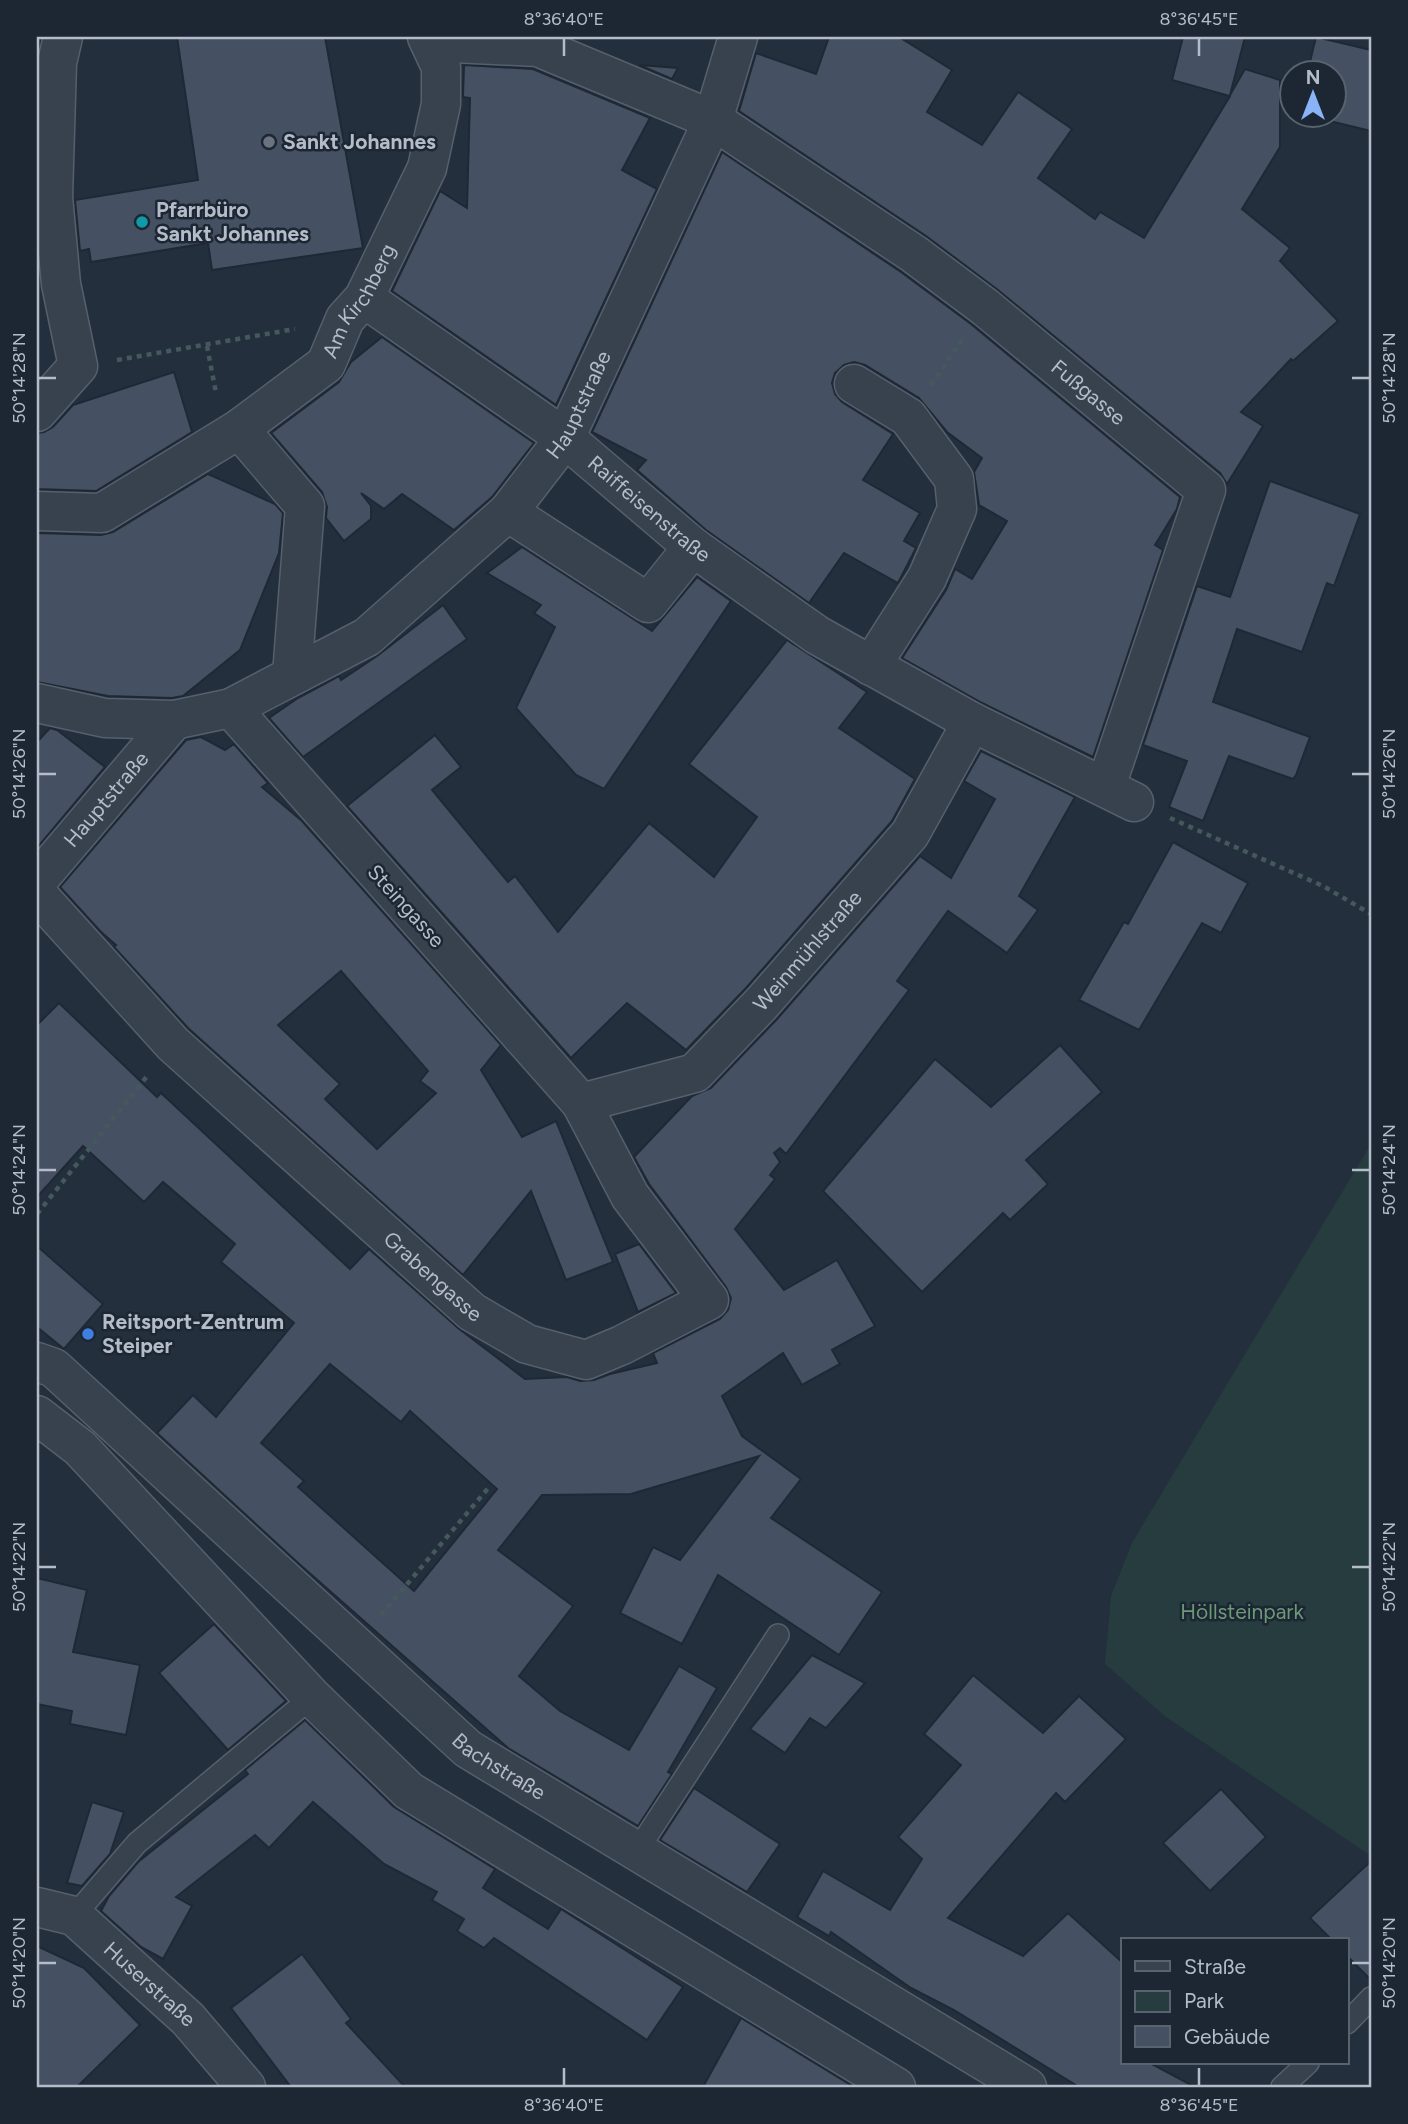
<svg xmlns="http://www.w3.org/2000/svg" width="1408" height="2124" font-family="Figtree,sans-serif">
	<rect width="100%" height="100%" fill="#242f3e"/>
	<path fill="#263c3f" d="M1371,1144V1856L1166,1717L1105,1664L1111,1596L1132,1543Z"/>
	<g fill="#455162" stroke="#1f2835" stroke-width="2" fill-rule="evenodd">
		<path d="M177,37H325L363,248L212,270L208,243L91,262L89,249L80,251L75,200L198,180Z"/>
		<path d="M829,37H899L952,70L927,112L982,145L1018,92L1072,129L1038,178L1095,219L1100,212L1144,238L1230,96L1172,80L1183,37H1245L1230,95L1245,69L1280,80V147L1242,209L1290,248L1280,261L1338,321L1293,361L1291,359L1241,412L1263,426L1227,484L1220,473L998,290L926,236L739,111L756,53L816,74Z"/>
		<path d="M1316,37L1371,50V131L1309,116H1334V74H1307Z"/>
		<path d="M464,65L533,69L650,118L622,170L657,189L556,405L392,291L440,191L467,208L470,98L463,97Z"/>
		<path d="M639,65L678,68L672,79Z"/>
		<path d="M722,152L901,272L971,324L1180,497L1177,509L1155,545L1163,550L1093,757L982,703L902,658L946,590L955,569L972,579L1007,521L979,505L974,472L982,458L947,432L919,398L865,365L854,362L844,365L835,373L832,383L835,394L842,402L893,434L863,480L920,513L904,541L916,548L898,583L844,553L809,603L706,530L637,470L646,460L592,432Z"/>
		<path d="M382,337L534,443L492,497L454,530L402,494L384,509L361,493L371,506V519L344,541L326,518L327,507L322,492L271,433L339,382L351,362Z"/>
		<path d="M174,372L192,432L96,491L37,489V433L44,432L53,427L73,405Z"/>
		<path d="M208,474L275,504L283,513L279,553L240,650L183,696L172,698L108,696L37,682V533L101,535L113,532Z"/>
		<path d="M1270,481L1360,514L1334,586L1327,583L1302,652L1237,629L1213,702L1310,737L1296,775L1293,779L1229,756L1203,821L1169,807L1187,761L1143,745L1197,586L1230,597Z"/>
		<path d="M522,547L652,631L697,577L731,601L604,789L576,775L516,708L555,627L534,613L541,605L487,573Z"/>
		<path d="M443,605L467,639L303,757L269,718L298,698L339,676L341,680L377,656Z"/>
		<path d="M787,640L867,692L839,728L915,779L892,821L746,988L686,1050L627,1003L571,1058L347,806L435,735L461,767L432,790L508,882L515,876L558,932L649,823L714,877L757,817L689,764Z"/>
		<path d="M50,728L57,730L105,767L37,848V742Z"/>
		<path d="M201,737L225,750L234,744L268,783L262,787L302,821L501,1045L481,1070L522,1137L556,1121L613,1262L566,1280L531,1191L463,1275L188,1028L114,947L116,945L101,932L60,887L186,740ZM341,971L428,1071L420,1081L436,1093L377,1149L325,1099L340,1084L278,1025Z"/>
		<path d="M981,751L1075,797L1019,896L1038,910L1007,953L948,911L897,981L909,990L786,1154L780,1148L774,1153L780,1162L770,1175L775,1179L735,1229L784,1290L837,1260L875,1326L832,1350L840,1364L802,1385L783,1353L722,1396L742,1436L801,1479L771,1518L882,1592L839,1655L718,1575L682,1644L620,1613L653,1547L680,1560L759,1456L631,1494L542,1495L498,1550L573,1606L519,1676L560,1711L629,1750L679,1666L717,1688L668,1772L672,1774L638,1826L508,1748L297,1562L157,1433L193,1395L216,1417L294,1323L221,1262L235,1244L163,1182L144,1202L83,1146L37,1197V1025L59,1003L157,1097L161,1093L350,1269L369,1249L458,1328L525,1379L567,1377L580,1381L594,1380L610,1374L657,1363L653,1353L720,1319L728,1310L731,1298L726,1287L649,1184L634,1157L692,1096L711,1088L778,1018L920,856L951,878L995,799L964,781ZM330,1364L401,1422L410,1411L497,1489L414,1591L298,1487L304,1481L261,1443Z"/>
		<path d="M1173,842L1248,883L1221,933L1202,923L1139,1030L1079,1000L1124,922L1128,924Z"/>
		<path d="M1060,1045L1102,1092L1026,1160L1048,1184L1010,1220L1003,1213L922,1292L823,1191L935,1059L991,1107Z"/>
		<path d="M639,1244L676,1293L638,1312L615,1254Z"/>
		<path d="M37,1246L103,1304L64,1349L37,1327Z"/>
		<path d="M37,1578L87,1590L73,1652L140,1665L126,1735L70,1724L72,1711L37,1704Z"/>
		<path d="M214,1624L286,1701L228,1750L159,1673Z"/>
		<path d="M812,1655L865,1683L826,1728L810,1718L785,1753L750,1729Z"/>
		<path d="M973,1675L1043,1733L1079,1696L1126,1739L1065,1802L1056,1793L948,1918L1023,1956L1068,1913L1123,1963V2063H1150L1195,2087H1079L954,2010L911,1988L831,1932L829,1936L797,1917L823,1871L890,1910L922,1859L898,1837L961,1765L924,1734Z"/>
		<path d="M305,1720L394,1807L495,1869L483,1888L548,1929L561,1909L683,1987L647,2040L494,1938L484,1948L457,1931L464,1919L432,1900L437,1892L384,1864L313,1802L269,1848L255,1835L176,1897L192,1906L163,1959L141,1947L101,1911L109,1896L138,1862L248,1774L245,1770Z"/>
		<path d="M694,1788L780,1844L747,1892L660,1840Z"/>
		<path d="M1221,1789L1266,1837L1210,1891L1163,1843Z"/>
		<path d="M92,1802L124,1812L110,1854L82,1886L67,1883Z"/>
		<path d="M1371,1861V1980L1347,1956V1940H1332L1310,1918Z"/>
		<path d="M37,1946L84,1968L140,2025L77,2087H37Z"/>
		<path d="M302,1954L351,2019L346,2023L405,2087H291L231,2008Z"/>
		<path d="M741,2018L854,2087H703Z"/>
	</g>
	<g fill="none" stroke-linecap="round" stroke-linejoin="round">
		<g stroke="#565f6c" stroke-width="24">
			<g id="lane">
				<path d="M637,1851L778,1635"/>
				<path d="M74,1916L137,1843L312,1697"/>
				<path d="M1347,2023L1371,1998"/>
				<path d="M1282,2087L1308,2063"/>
			</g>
		</g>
		<g stroke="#565f6c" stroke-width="41">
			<g id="street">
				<path id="s1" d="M431,42L538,47L713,120L914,254L985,307L1206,490L1106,786"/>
				<path id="s2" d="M364,298L565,438L693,547L817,635L972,722L1134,802"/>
				<path d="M854,384L908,417L954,479L957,509L927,578L871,666"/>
				<path d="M37,412L78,366L61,284L53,197L57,63L63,37"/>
				<path d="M239,429L305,506L292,675"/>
				<path id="s3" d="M37,511L102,513L239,429L326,364L345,319L364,298L427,168L441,104V67L427,37"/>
				<path d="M508,512L648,603L693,547"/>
				<path id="s4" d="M37,703L105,718L174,720L231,708L367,637L508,512L565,438L713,120L738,37"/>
				<path id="s5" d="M37,881L174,720"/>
				<path id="s6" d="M37,894L173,1044L472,1312L527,1344L586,1360L622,1345L709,1300L630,1196L581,1103L231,708"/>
				<path id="s7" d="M581,1103L695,1073L762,1003L910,834L972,722"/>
				<path id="s8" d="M37,1362L54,1368L468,1749L1027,2087"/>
				<path d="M37,1415L80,1448L312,1697L409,1791L896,2087"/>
				<path id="s9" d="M37,1907L74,1916L188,2019L246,2087"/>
			</g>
		</g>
		<g stroke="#44595c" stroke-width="4.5" stroke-dasharray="5 5" stroke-linecap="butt">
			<path d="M207,346L216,393"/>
			<path d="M117,360L295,329"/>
			<path d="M931,385L962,340"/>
			<path d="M1170,818L1323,886L1371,914"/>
			<path d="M37,1214L148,1075"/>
			<path d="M381,1615L490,1486"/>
		</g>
		<use href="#lane" stroke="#38414e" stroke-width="21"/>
		<use href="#street" stroke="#38414e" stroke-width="38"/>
	</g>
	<path fill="none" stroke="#b4bcc9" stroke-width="2.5" d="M564,38V56M1199,38V56M38,378H56M1352,378H1370M38,774H56M1352,774H1370M38,1170H56M1352,1170H1370M38,1567H56M1352,1567H1370M38,1963H56M1352,1963H1370M564,2068V2086M1199,2068V2086"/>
	<circle fill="#6b7280" stroke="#1d2633" stroke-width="2.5" cx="269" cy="142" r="7"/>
	<circle fill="#0f9aa8" stroke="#1d2633" stroke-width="2.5" cx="142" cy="222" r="7"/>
	<circle fill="#3f7fe0" stroke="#1d2633" stroke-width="2.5" cx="88" cy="1334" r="7"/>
	<g text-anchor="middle" stroke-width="5" stroke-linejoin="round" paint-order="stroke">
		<g font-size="21" font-weight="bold" fill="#b4bcc9" stroke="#1d2633" text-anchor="start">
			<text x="283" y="149">Sankt Johannes</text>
			<text x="156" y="217">Pfarrbüro<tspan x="156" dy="24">Sankt Johannes</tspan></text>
			<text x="102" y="1329">Reitsport-Zentrum<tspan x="102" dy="24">Steiper</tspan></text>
		</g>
		<g font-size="21" fill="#b4bcc9" stroke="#1d2633">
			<text dy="7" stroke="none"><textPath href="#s3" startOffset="406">Am Kirchberg</textPath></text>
			<text dy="7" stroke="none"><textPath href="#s1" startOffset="761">Fußgasse</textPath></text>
			<text dy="7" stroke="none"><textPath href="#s4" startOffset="668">Hauptstraße</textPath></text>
			<text dy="7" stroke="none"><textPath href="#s2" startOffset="355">Raiffeisenstraße</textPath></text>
			<text dy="7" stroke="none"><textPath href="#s5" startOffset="107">Hauptstraße</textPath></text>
			<text transform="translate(406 906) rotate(48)" y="7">Steingasse</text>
			<text dy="7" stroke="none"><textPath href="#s7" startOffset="284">Weinmühlstraße</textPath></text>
			<text dy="7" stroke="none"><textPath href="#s6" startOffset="551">Grabengasse</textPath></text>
			<text dy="7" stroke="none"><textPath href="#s8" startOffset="616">Bachstraße</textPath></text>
			<text dy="7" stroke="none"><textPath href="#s9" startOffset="140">Huserstraße</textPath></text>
		</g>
		<g font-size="21" fill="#6b9a76" stroke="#1d2633">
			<text x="1242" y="1619">Höllsteinpark</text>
		</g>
	</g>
	<rect width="1408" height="2124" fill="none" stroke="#1d2633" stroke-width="77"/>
	<rect x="1121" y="1938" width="228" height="126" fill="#1d2633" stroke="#59626f" stroke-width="2"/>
	<rect x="1135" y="1961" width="35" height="10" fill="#38414e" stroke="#59626f" stroke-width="2"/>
	<text x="1184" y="1974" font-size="21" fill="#b4bcc9">Straße</text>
	<rect x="1135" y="1991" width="35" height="21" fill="#263c3f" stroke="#59626f" stroke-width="2"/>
	<text x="1184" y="2008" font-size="21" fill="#b4bcc9">Park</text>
	<rect x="1135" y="2026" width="35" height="21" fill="#455162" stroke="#59626f" stroke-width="2"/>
	<text x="1184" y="2044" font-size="21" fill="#b4bcc9">Gebäude</text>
	<g transform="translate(1313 94)"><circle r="33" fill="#1d2633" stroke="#59626f" stroke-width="2"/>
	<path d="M0-5L12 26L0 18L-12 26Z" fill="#8ab4f8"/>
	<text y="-10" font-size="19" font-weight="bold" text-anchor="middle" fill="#b4bcc9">N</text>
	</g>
	<rect x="38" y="38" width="1332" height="2048" fill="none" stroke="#b4bcc9" stroke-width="2.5"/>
	<g font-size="18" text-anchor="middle" fill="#b4bcc9">
		<text x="564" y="25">8°36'40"E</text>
		<text x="1199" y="25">8°36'45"E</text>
		<text transform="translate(19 378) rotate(-90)" y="6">50°14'28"N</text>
		<text transform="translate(1389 378) rotate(-90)" y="6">50°14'28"N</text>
		<text transform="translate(19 774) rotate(-90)" y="6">50°14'26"N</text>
		<text transform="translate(1389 774) rotate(-90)" y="6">50°14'26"N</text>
		<text transform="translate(19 1170) rotate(-90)" y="6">50°14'24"N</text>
		<text transform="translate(1389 1170) rotate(-90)" y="6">50°14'24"N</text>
		<text transform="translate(19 1567) rotate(-90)" y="6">50°14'22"N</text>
		<text transform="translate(1389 1567) rotate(-90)" y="6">50°14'22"N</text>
		<text transform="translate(19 1963) rotate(-90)" y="6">50°14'20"N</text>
		<text transform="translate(1389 1963) rotate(-90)" y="6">50°14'20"N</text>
		<text x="564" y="2111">8°36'40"E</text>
		<text x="1199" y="2111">8°36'45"E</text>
	</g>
</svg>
